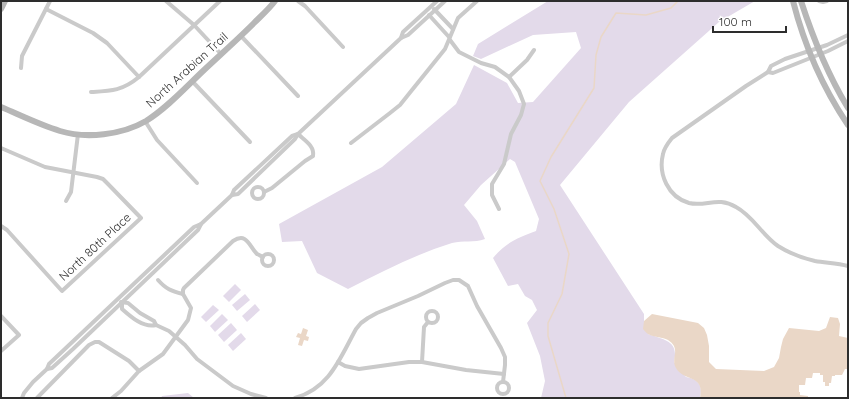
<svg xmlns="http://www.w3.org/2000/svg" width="849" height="399" font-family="Quicksand,sans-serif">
	<rect width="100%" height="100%" fill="#fff"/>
	<g fill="#e3daea">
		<path d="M548,1H755L719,22L629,102L560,185L644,314V321L648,334C665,340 679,341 674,362L686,377C699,379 703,386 700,398H541L545,381L540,356L527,323L537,310L532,300L525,296L518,284L508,286L493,258C506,242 518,238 536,231L539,219L515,162L510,159L481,185L464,205L477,221L485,239C474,243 463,240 452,243C416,254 382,272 348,289L317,273L302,241L282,242L279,224L382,167L456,104L474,65L507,83L518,103L533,102L581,48L576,32L533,35L481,59L473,56L478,44Z"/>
		<path d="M235,284L241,290L229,302L223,296Z"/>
		<path d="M245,294L250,300L237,311L232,305Z"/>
		<path d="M255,304L260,310L247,322L242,316Z"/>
		<path d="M213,305L219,310L206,322L201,317Z"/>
		<path d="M222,314L228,320L215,332L210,326Z"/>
		<path d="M231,323L237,330L224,342L218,335Z"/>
		<path d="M241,333L246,339L233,351L228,345Z"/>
		<path d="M188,393L194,398H161L162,396Z"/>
	</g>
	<g fill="#ead7c7">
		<path d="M652,314L698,323L704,328L707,335L709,346V362L716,369L764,371L774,367L779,358L781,347L783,339L789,328L819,331L826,328L830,317L838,318L840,324L839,336L848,338V369H845L842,375H835V376H832L831,383H829V386H825V382H823V375H820V373H813L812,378H806L805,385H799V392H800V395L808,396V397L811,398H700C705,374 684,382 676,368C670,358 682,349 668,340C662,337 655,337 650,335C647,334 645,331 643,329L644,321Z"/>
		<path d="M303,328L308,330L306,336L309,337L308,341L304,340L302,346L298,345L300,338L296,337L298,333L301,334Z"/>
	</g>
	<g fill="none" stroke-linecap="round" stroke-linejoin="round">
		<path stroke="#ead7c7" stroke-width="1.5" d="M566,398L548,336V323L562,294L569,254L554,209L540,181L551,157L594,88L596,55L601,37L616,13L646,15L671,8L678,1"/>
		<g stroke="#cacaca" stroke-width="4">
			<path d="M166,1L194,25L221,54"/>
			<path d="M298,1L305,6L343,47"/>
			<path d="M819,1L823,2L827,1"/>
			<path d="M46,9L93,33L107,43L139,77"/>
			<path d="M434,9L453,29"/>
			<path d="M429,15L449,37"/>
			<path d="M848,35L827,45L785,59L771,66L768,72L746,86L672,138C668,143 664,148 663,154C658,174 668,197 689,203C706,207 718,196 736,207C753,216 762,235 778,246C789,253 802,258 815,261C826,263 837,263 848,266"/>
			<path d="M241,36L298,96"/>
			<path d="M401,38L403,32L437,1"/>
			<path d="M450,40L459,52L481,63L495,67L509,77L519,91L524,104L521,115L511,134L504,164L492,184V195L499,209"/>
			<path d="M21,68L22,56L50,1"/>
			<path d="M768,72L773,73L828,51L848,41"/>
			<path d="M509,77L527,60L534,50"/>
			<path d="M192,81L250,142"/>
			<path d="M91,92C111,91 122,91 139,77L220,1"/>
			<path d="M145,121L157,140L197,183"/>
			<path d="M351,143L390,113L400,105L408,95L445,49L458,18L477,1"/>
			<path d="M1,148L45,167L97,177L103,179L108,184L141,218L62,291L7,230L1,226"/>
			<circle cx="258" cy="193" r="6"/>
			<path d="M264,192L272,188L305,161L313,156C315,146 304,140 298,134"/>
			<path d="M232,195L238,194L295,139L298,134"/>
			<path d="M66,201L71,192L78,134"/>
			<circle cx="268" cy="260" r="6"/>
			<path d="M158,280C166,289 171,291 183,294"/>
			<path d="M121,302L128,303L140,313L154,321L156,325L169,331L185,345L197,359L233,386L251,394L266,398"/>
			<path d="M122,303V309C131,317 143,328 156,325"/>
			<circle cx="432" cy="317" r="6"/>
			<path d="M1,316L19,335L1,351"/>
			<path d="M338,362L345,366L359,369L409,362H422L466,370L504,374"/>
			<path d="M422,362L424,327L428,322"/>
			<path d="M47,369L49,364L194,227L201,224"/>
			<circle cx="503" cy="388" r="6"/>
			<path d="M22,398L24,393L33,382L47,369L52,368L73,349L198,230L201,224L232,195L234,190L292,136L298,134L401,38L408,35L445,1"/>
			<path d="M37,398L89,345L95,342H99L129,361L139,371"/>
			<path d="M112,398L121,391L139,371L163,354L188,320L191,308L183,294V290L184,288L233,241C247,232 249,246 257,254C258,254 262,257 263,257"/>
			<path d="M295,398C330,388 340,358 356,329L361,323L368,318L377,313L418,296L445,283L453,280H459L468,286L477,306L501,348L505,357V365L503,382"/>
		</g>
		<g stroke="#b7b7b7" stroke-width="6">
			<path d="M793,1C804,44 823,88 848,125"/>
			<path d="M801,1C813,38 828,75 848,108"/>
			<path d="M1,9L5,1"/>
			<path d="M1,107C20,115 40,125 60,131C86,139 122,135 146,121C167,108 185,88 203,71C220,55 238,39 254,23C261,16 269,9 275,1"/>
		</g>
	</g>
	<g text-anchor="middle" stroke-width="4" stroke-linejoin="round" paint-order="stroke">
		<g font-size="12" fill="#2d2d2d" stroke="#fff">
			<text transform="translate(187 70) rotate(-42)" y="4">North Arabian Trail</text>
			<text transform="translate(95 247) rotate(-43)" y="4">North 80th Place</text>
		</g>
	</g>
	<rect width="849" height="399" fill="none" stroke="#2d2d2d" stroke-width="4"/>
	<path d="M713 26v6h73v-6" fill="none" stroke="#2d2d2d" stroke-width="2"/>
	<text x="719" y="26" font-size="12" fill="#2d2d2d" stroke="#ffffff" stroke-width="3" paint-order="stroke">100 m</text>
</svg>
